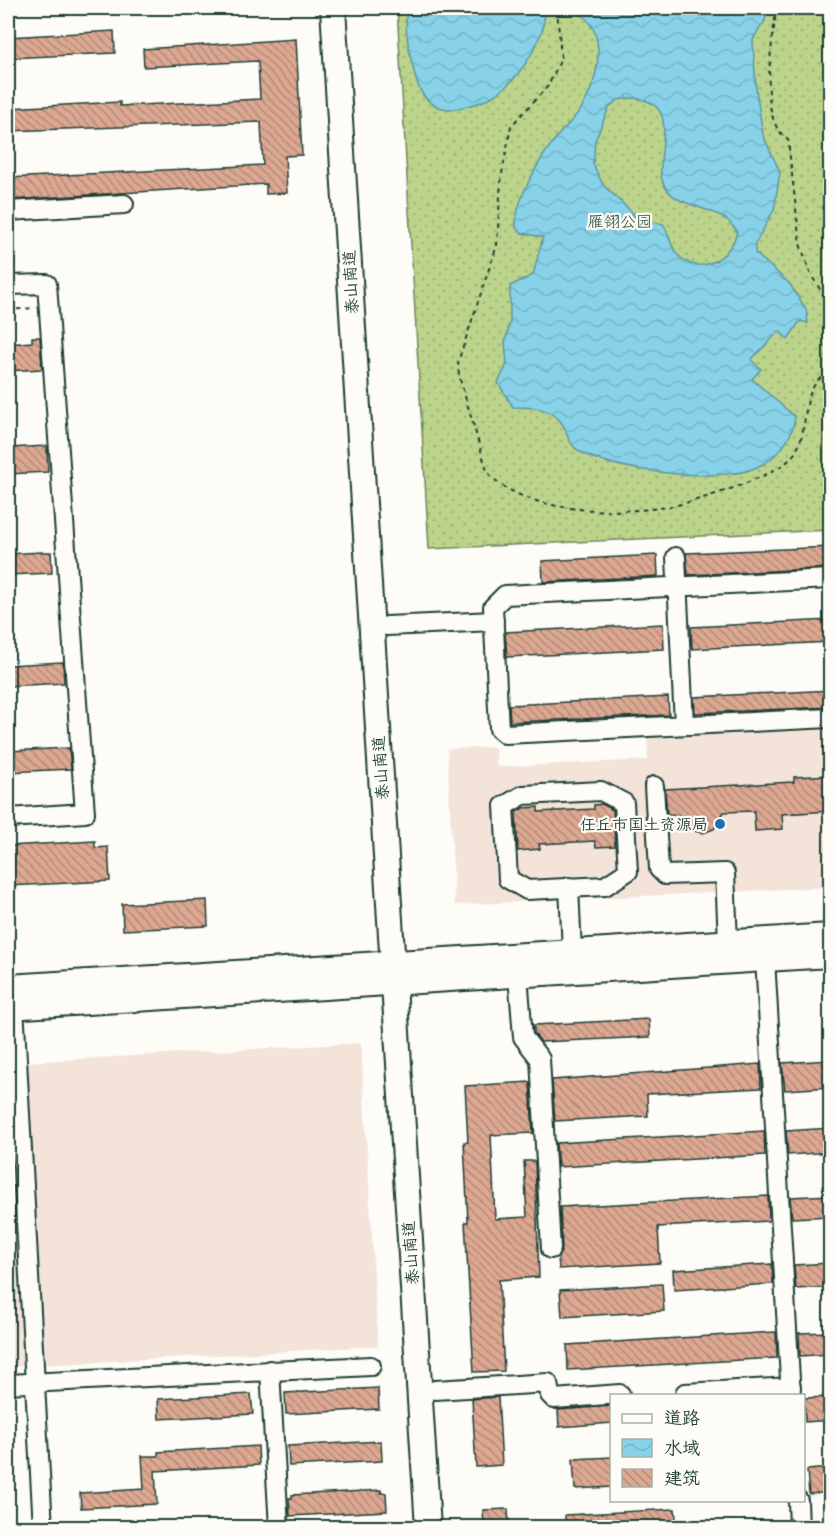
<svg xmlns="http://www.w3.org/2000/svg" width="838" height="1535" font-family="'Balsamiq Sans','LXGW WenKai TC',sans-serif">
	<defs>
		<pattern id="grass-dots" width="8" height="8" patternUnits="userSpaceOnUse" patternTransform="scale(1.5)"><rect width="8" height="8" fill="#bbd38a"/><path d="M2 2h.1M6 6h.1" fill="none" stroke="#a0b678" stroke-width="1.8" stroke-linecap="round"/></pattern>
		<pattern id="water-waves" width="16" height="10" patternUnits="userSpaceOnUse" patternTransform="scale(1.5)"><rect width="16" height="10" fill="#87d2e8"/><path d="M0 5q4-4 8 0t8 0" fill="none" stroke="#74b5c8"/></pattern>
		<pattern id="building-back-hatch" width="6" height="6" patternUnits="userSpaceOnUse" patternTransform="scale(1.5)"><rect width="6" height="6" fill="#dda892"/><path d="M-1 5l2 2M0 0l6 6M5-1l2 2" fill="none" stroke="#b38a78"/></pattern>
	</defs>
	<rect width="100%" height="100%" fill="#fdfcf7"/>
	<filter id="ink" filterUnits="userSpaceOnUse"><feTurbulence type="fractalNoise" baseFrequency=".0167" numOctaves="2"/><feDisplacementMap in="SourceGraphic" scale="12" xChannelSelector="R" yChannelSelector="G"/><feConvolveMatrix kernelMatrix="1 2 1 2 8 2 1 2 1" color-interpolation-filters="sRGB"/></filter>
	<g filter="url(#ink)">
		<g fill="#f3e3d9">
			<path d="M830,728V887L455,905L447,749L495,747L497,767L648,760L647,737Z"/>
			<path d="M361,1043L378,1346L8,1367V1063Z"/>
		</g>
		<path fill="url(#grass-dots)" stroke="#6d885f" stroke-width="1.5" d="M397,8H830V530L429,549Z"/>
		<g fill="url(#water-waves)" stroke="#5d96a0" stroke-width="1.5" fill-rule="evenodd">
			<path d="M407,8H558C554,8 549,9 546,13C543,18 544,25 542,31C530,63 506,97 471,105C461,108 450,111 439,107C423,101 418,88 414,72C409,51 404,29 407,8Z"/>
			<path d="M559,8H765C770,23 757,27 753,41L756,89L763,135L780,172L774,210L755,244V253L789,283L806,309L808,323L800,321L788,339L779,331L751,360L761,369L752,379L795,417C792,444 771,464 746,471C709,481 612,471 579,451C569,445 568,434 563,425C552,407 531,407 513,407L498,383L507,364L505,343L510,322V286L533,275L543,237L522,233L516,228C514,202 540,158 556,138C566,126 578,116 585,102C603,69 609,11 559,8ZM631,98C685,100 654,154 662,180C670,207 709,205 727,220C731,223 734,228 737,231C732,258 698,279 677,254C670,245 669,233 663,224L639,219L603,185L593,164L595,141L609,107L618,100Z"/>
		</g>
		<g fill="url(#building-back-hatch)" stroke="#1f3d34" stroke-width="1.5">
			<path d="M114,31L115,53L8,58V37Z"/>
			<path d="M296,39L302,155L285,156L287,193L266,194V184L8,200V178L263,165L261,122L8,131V108L120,102V106L260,99L258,61L144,67L143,49Z"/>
			<path d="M32,337H40L42,369L8,371V344L32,342Z"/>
			<path d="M47,446L48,472L8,474V448Z"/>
			<path d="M831,547V568L688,575L686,553Z"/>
			<path d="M42,552H51L52,573L8,575V554Z"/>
			<path d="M657,555L658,576L543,582L542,561Z"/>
			<path d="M831,620V642L692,649L691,627Z"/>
			<path d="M663,624L664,649L507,657L505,632Z"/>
			<path d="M63,662L64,683L8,686V665Z"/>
			<path d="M831,690V707L695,713L694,697Z"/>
			<path d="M668,697L669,715L510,722L509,705Z"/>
			<path d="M69,748L71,769L8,772V751Z"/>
			<path d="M831,775V811L782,814L783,829L755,831L754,811L724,812L714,829L703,833L690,830L678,815H667L665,789L794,782V777Z"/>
			<path d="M602,804L613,810L615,846L596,847L595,841L539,844L540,849L518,851L516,812L523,808L538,807V812L594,809V805Z"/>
			<path d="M95,841V848L108,847L110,881L8,886V846Z"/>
			<path d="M207,900L208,926L123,930L122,904Z"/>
			<path d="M649,1019L650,1037L541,1042L534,1033V1025Z"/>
			<path d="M831,1060V1087L785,1090L782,1063Z"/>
			<path d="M760,1064L761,1088L647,1094L648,1116L555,1121L552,1080Z"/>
			<path d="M530,1082L533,1133L491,1135L495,1219L527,1217L524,1161H535L539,1277L499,1280L504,1371L474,1372L465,1222H468L464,1142H468L465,1086Z"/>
			<path d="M831,1128V1152L788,1155L786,1131Z"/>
			<path d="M764,1131L765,1155L558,1167L556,1143Z"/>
			<path d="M831,1195V1216L792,1218L790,1197Z"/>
			<path d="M768,1196L769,1221L658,1227L660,1263L559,1269L558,1257L562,1248L560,1207Z"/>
			<path d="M831,1263V1287L796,1289L794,1265Z"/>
			<path d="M772,1264L773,1284L674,1290L673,1270Z"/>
			<path d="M662,1284L664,1311L562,1317L560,1290Z"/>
			<path d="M776,1332L777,1358L568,1370L567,1345Z"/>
			<path d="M831,1332V1354L800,1356L799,1333Z"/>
			<path d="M378,1388L379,1409L286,1414L285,1393Z"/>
			<path d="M251,1394L253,1414L159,1419L158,1399Z"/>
			<path d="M498,1397L502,1465L476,1467L472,1399Z"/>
			<path d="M831,1397V1420L805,1422L804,1398Z"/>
			<path d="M612,1406V1423L559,1427L558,1410Z"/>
			<path d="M381,1441L382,1461L289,1466L288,1446Z"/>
			<path d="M258,1446L259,1465L155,1471L157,1504L81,1508L80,1493L144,1489L142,1456H158V1452Z"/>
			<path d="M612,1457V1487L575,1489L573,1459Z"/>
			<path d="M831,1468V1492L809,1494L807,1470Z"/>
			<path d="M381,1490V1493H386L387,1511L290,1516L289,1498H292V1495Z"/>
			<path d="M508,1509L509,1527H484L483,1510Z"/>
			<path d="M675,1509L677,1527H565V1515Z"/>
		</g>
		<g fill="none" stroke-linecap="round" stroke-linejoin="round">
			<g stroke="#1f3d34" stroke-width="22">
				<g id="minor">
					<path d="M8,211L124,204"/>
					<path d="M8,285L47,284L85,813L8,818"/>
					<path d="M676,557L684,725"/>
					<path d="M830,579L505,595L493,607L499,729L505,734L830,718"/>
					<path d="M387,626L494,621"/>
					<path d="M654,786L659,869L665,875L725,873L728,942"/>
					<path d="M601,791L624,803L628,871L605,886L527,890L508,879L504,806L523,795Z"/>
					<path d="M569,887L572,952"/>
					<path d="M765,959L791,1396"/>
					<path d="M518,975L523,1037L540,1059L551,1249"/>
					<path d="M14,1006L43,1528"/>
					<path d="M270,1370L279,1528"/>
					<path d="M8,1384L371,1366"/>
					<path d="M435,1390L548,1383L550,1395L554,1399L620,1394"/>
					<path d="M685,1393L791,1387"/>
					<path d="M798,1500L799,1528"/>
				</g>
			</g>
			<g stroke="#1f3d34" stroke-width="28">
				<g id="major">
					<path d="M333,8L428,1528"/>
					<path d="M8,987L830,936"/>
					<path d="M8,1007L830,955"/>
				</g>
			</g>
			<g stroke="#1f3d34" stroke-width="2" stroke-dasharray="4.5 4.5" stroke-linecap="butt">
				<path d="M557,8L561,59L548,86L511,126L501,179L497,245L458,362L459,376L487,471C520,515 623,515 673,506C704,499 757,482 784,464C817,442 792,389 830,372"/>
				<path d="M776,8C774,42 755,117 788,140L800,244L811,275L830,305"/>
				<path d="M8,310L35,308"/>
			</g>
			<use href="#minor" stroke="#fdfcf7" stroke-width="18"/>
			<use href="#major" stroke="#fdfcf7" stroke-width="24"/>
		</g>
	</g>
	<circle fill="#1f6fb2" stroke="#fdfcf7" stroke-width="2" cx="720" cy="824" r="6"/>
	<g text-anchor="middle" stroke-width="4.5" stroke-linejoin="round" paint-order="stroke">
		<g font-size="16" fill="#46624a" stroke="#fdfcf7">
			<text x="620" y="227">雁翎公园</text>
		</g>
		<g font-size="16" fill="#1f3d34" stroke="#fdfcf7">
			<text transform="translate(350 282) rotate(-93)" y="6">泰山南道</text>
			<text transform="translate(380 768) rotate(-94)" y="6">泰山南道</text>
			<text transform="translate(410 1253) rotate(-94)" y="6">泰山南道</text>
		</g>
		<g font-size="16" fill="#1f3d34" stroke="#fdfcf7" text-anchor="end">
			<text x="708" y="830">任丘市国土资源局</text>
		</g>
	</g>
	<rect width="838" height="1535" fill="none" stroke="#fdfcf7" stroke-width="30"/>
	<rect x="15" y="15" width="808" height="1505" fill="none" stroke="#1f3d34" stroke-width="2" filter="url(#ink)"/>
	<rect x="610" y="1394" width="195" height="108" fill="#fdfcf7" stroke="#a4b0a9" stroke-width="1.5"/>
	<rect x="622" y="1414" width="30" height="9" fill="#fdfcf7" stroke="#a4b0a9" stroke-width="1.5"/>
	<text x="664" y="1424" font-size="18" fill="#1f3d34">道路</text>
	<rect x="622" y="1439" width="30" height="18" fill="url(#water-waves)" stroke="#a4b0a9" stroke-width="1.5"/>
	<text x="664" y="1454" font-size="18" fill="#1f3d34">水域</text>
	<rect x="622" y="1469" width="30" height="18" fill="url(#building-back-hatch)" stroke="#a4b0a9" stroke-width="1.5"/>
	<text x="664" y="1484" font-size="18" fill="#1f3d34">建筑</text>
</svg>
